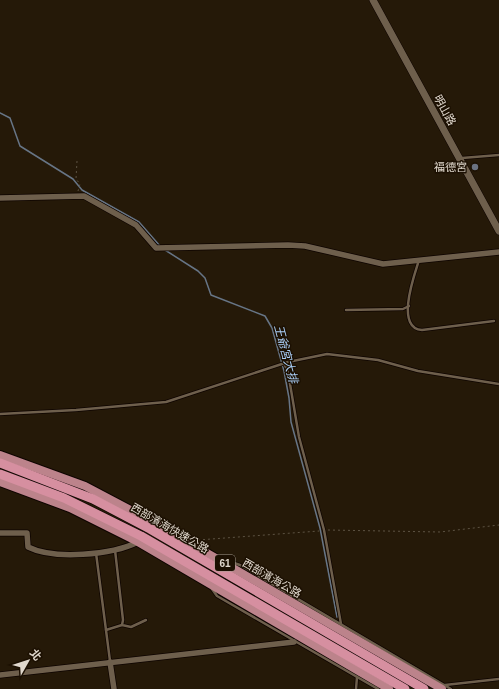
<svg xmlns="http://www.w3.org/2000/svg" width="499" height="689" font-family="Arial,'Noto Sans TC',sans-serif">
	<rect width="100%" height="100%" fill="#251908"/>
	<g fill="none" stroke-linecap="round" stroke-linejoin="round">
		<g stroke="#677586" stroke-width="1.5">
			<path d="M0,113L10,118L20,146L73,179L82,190L139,222L160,246"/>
			<path d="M165,250L198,271L205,278L211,295L265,316L272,328L284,371L289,398L291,422L320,528L337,617"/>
		</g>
		<g stroke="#0e0400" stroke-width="4">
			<g id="service">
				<path d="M462,158L499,155"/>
				<path d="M419,260C414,276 395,328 422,330L494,321"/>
				<path d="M346,310L403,309L409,306"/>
				<path d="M284,363L288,372L299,437L324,530L341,624"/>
				<path d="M0,414L76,410L166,402L288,362L327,354L378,360L418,371L499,384"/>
				<path d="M115,550L123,620L122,625L131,627L146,620"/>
				<path d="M96,553L110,661"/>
				<path d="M228,561L240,565L451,689"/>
				<path d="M212,589L217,596L378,689"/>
				<path d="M106,630L122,625"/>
				<path d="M445,685L499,679"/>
				<path d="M356,689L357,677"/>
			</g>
		</g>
		<g stroke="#0e0400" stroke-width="7">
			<g id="minor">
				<path d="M0,198L84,196L136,225L156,248L288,245L305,246L383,264L499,252"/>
				<path d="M0,533H27L28,547C54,560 112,555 138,542"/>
				<path d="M110,662L114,689"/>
				<path d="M0,675L294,642"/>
			</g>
		</g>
		<g stroke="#0e0400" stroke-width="8">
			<path id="tertiary" d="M373,0L499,231"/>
		</g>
		<g stroke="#0e0400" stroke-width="10">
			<g id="primary">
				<path d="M0,455L85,486L157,524L442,689"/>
				<path d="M0,482L70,508L138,542L389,689"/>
			</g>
		</g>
		<g stroke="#0e0400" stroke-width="10">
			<g id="trunk">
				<path d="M0,463L93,499L150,529L424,689"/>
				<path d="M0,474L64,498L141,536L405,689"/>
			</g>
		</g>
		<g stroke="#5d5343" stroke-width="1" stroke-dasharray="2 3" stroke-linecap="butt">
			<path d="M77,161L76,179L80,184L78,191"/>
			<path d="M328,530L440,532L499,525"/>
			<path d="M198,540L319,531"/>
		</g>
		<use href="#service" stroke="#6e5f4c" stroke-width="2.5"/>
		<use href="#minor" stroke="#6e5f4c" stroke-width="5.5"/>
		<use href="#tertiary" stroke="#6e5f4c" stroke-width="7"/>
		<use href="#primary" stroke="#bc838b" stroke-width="8"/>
		<use href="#trunk" stroke="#d68fa0" stroke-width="9"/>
	</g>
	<circle fill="#6b7280" stroke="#1c1002" stroke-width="1.5" cx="475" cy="167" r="4"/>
	<g text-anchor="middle" stroke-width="3" stroke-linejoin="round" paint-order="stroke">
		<rect fill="#1c1002" stroke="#a59c90" stroke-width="1" x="215" y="555" width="20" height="16" rx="3"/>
		<g font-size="10" font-weight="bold" fill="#e0d8cd">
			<text x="225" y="567">61</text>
		</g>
		<g font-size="11" fill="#e0d8cd" stroke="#1c1002">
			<text transform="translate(445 110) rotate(61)" y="4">明山路</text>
			<text transform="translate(170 528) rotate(30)" y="4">西部濱海快速公路</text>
			<text transform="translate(272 578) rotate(30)" y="4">西部濱海公路</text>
		</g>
		<g font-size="11" fill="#e0d8cd" stroke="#1c1002" text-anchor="end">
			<text x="467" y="171">福德宮</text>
		</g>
		<g font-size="12" font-style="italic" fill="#a9cdf5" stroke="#1c1002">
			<text transform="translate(286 354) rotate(75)" y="4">王爺宮大排</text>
		</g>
	</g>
	<g transform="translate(28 661) rotate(51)" stroke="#1c1002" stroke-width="3" paint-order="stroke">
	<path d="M0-3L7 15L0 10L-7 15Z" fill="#e0d8cd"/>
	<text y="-6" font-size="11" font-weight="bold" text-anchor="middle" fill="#e0d8cd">北</text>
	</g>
</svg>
